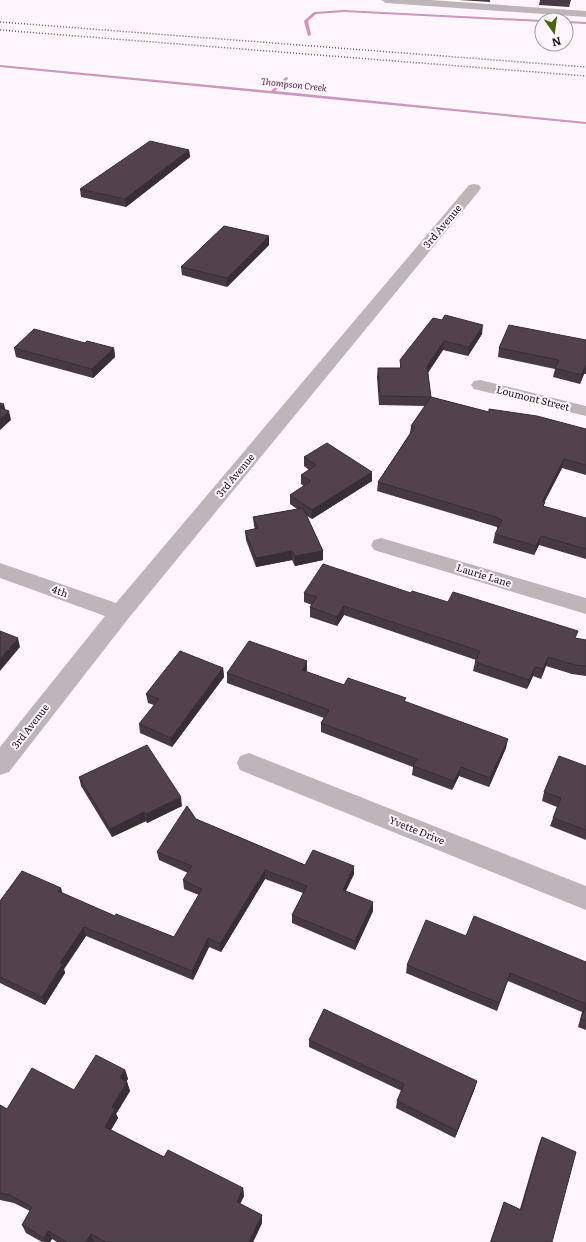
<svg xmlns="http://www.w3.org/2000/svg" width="586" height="1242" font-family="Literata,serif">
	<rect width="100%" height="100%" fill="#fef6fc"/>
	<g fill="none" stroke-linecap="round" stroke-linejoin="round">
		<g fill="#cd96bd" fill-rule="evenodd">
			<path d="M344,10L542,20H543L542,22L344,12L316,14L308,21L311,35L308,36L304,21L314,12Z"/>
			<path d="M566,21L586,22V24L566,23Z"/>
			<path d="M0,65L271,91L286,77L288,78V79L275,91L586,122V124L0,67Z"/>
		</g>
		<g fill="#beb5bb" fill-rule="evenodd">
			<path d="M381,0H431L586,11V17L386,3Z"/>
			<path d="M474,184L479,185L481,188L479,191L128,619L9,772L0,775V747L105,616L0,578V563L116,603L469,185Z"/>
			<path d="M480,380L586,406V416L474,389L471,385L474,381Z"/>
			<path d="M381,538L586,598V614L374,550L371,545L374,540Z"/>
			<path d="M249,753L586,886V910L240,770L237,763L240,756Z"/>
		</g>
		<g stroke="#686066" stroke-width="1.5" stroke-dasharray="1 2" stroke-linecap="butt">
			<path d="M0,22L586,67"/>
			<path d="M0,30L586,76"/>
		</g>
	</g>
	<g fill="#463942">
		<path d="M459,0H490V2Z"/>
		<path d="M540,0H571L569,7L539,5Z"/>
		<path d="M189,150L190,157L126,207L81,197L80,189Z"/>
		<path d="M269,236V245L227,287L182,275L181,267Z"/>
		<path d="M433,318L482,334L468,356L443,350L428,373L431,397L489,412L586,429V475L562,468L544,502V507L586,518V559L539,545L534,555L493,543L495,534L498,529L497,528V527L377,491L378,482L410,433L411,426L425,406L379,405L377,377L378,368H400V360Z"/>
		<path d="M586,340V374H584L580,384L553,377L555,369L498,357L499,348Z"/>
		<path d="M85,343L114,348L115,357L93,378L16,357L14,348Z"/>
		<path d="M304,457L372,472V481L312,519L307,516L323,551V560L295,566L292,560L256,567L246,540L245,531L255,529L254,526L253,517L297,509L290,504V495L304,486L301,484V475L309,470L304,466Z"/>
		<path d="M304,593H411L576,639L586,640V676L572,674L546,666L541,679L533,676L527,689L473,671L475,662L476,660L344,615L337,626L310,617V607L312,605L304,602Z"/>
		<path d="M223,668L224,677L172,747L140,733L139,724L154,705L148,703L146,694Z"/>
		<path d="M307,670L306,672L344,685L406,702L506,748L489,787L459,776L452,790L412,775L413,767L321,732V723L324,718L227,683V673Z"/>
		<path d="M586,766V840L550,826L553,818L557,807L542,801L544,792Z"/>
		<path d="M79,777L182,806L147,823L146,821L112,837L81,786Z"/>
		<path d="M196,819L305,865L354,874L346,891L373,911L355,950L292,923V915L303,893L265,879L221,952L209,947L193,980L86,936L64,969L65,973L45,1005L0,983V901L61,888L62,893L115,916L174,937L199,895L184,889L183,880L188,873L159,860L157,852Z"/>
		<path d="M466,936L586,962V1030L578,1027L582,1012L508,981L497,1011L406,973L407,965Z"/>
		<path d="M309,1040L475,1088L455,1138L396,1108L397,1101L402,1091L309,1047Z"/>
		<path d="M125,1070L128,1079L126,1081L127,1082L130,1091L116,1114L118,1118L111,1130L164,1157L243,1188L244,1196L240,1204L262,1223L253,1242H57L52,1239L50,1242H42L26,1233L22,1225L30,1211L14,1203L0,1200V1105L7,1109L74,1090Z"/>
		<path d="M542,1137L552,1242H490L504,1202L520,1209L539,1144Z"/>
	</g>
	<g fill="#392e36">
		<path d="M189,150L190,157L126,207L125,199Z"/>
		<path d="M269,236V245L227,287V278Z"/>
		<path d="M483,325L482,334L468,356L469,347Z"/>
		<path d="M444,341L443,350L426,375L427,366Z"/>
		<path d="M114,348L115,357L93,378L92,369Z"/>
		<path d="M586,365L584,374L580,384L581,375Z"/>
		<path d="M4,404L6,413L2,417L0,408Z"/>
		<path d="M9,411L11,420L0,430V419Z"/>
		<path d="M564,459L562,468L540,511L542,502Z"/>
		<path d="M372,472V481L312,519V510Z"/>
		<path d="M541,536L539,545L534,555L536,546Z"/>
		<path d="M292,551V560L256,567V558Z"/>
		<path d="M323,551V560L295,566V556Z"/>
		<path d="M344,606V615L337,626V617Z"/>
		<path d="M18,638L20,647L0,671V659Z"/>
		<path d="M548,657L546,666L541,679L543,669Z"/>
		<path d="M307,661V670L302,679V670Z"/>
		<path d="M535,667L533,676L527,689L529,680Z"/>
		<path d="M223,668L224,677L172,747L171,738Z"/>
		<path d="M508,739L506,748L489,787L490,778Z"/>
		<path d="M461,767L459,776L452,790L454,781Z"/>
		<path d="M181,797L182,806L147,823L146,814Z"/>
		<path d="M144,812L146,821L112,837L110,829Z"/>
		<path d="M354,866V874L342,898L343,890Z"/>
		<path d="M265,870V879L221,952L220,944Z"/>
		<path d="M61,888L63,896L58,891Z"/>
		<path d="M373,902V911L355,950V941Z"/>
		<path d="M84,927L86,936L64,969L65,973L45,1005L42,997L60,963Z"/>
		<path d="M208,938L209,947L193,980L192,971Z"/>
		<path d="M125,1070L128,1079L123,1087L120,1078Z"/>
		<path d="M477,1081L475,1088L455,1138L457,1131Z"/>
		<path d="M127,1082L130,1091L116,1114L118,1118L108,1135L105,1127L112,1107Z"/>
		<path d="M243,1188L244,1196L237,1210V1202Z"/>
		<path d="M262,1215V1223L253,1242H249Z"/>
		<path d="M48,1231L52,1239L50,1242H46L44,1238Z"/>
		<path d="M91,1234L94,1242H86Z"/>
	</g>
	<g fill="#51424d" stroke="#392e36">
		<path d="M150,141L189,150L125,199L80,189Z"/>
		<path d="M224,226L269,236L227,278L181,267Z"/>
		<path d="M445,315L483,325L469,347L444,341L427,366L431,397L380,396L378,368H401L400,360L433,318L442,320Z"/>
		<path d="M509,325L586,340V365L581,375L555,368L559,360L499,348Z"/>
		<path d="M34,329L85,343L87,341L114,348L92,369L14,348Z"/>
		<path d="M431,397L489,412V409L537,416L586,429V465L564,459L542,502H545L543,506L586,518V549L541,536L536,546L495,534L502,520L498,519L499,518L378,482L415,427L411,426Z"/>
		<path d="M0,403L4,404L0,408Z"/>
		<path d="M0,408L9,411L0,419Z"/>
		<path d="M327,443L372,472L312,510L290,495L311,481L301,475L316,465L304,457Z"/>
		<path d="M303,508L323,551L295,556L292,551L256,558L245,531L258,528L253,517Z"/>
		<path d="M323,564L411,593L412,591L448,602L453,592L578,631L575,638L586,640V666L575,665L548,657L543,669L535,667L529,680L475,662L480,651L344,606L337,617L310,607L317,597L304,593Z"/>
		<path d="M0,631L18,638L0,659Z"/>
		<path d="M249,641L307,661L302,670L344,685L348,678L406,698L404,701L508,739L490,778L461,767L454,781L413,766L417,759L321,723L329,710L227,673Z"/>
		<path d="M180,651L223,668L171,738L139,724L159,699L146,694Z"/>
		<path d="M147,745L181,797L146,814L144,812L110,829L79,777Z"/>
		<path d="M559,756L586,766V830L553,818L561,798L544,792Z"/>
		<path d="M187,806L196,819L305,865L313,850L354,866L343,890L373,902L355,941L292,915L307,886L265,870L220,944L208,938L192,971L84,927L60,963L63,964L42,997L0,977V901L22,871L61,888L58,891L115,916L116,914L174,937L202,889L183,880L192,866L157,852Z"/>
		<path d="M474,916L586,962V1021L581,1019L586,1004L510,973L499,1003L407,965L426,920L466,936Z"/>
		<path d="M324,1009L477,1081L457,1131L397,1101L404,1084L309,1040Z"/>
		<path d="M96,1055L125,1070L120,1078L127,1082L112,1107L115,1109L105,1127L164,1157L168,1150L243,1188L237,1202L262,1215L249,1242H105L91,1234L86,1242H67L48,1231L44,1238L22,1225L32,1207L10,1195L0,1193V1105L7,1109L32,1068L74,1090Z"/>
		<path d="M542,1137L576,1152L552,1242H491L504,1202L521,1210Z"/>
	</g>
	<g text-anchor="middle" stroke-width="4" stroke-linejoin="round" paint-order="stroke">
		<g font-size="9" font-style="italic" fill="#5d1c4f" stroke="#fef6fc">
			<text transform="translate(294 85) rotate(6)" y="3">Thompson Creek</text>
		</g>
		<g font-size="10" fill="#1c151a" stroke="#fef6fc">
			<text transform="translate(442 226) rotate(-50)" y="4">3rd Avenue</text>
			<text transform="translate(533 398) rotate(14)" y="4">Loumont Street</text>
			<text transform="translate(235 475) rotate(-50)" y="4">3rd Avenue</text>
			<text transform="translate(484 575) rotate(17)" y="4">Laurie Lane</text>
			<text transform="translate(60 591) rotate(20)" y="4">4th</text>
			<text transform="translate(30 726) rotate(-52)" y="4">3rd Avenue</text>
			<text transform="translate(417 830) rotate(22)" y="4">Yvette Drive</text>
		</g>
	</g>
	<g transform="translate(554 32) rotate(166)"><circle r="19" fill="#fef6fc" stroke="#a49ca2"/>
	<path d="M0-3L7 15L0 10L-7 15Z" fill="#496416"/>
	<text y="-6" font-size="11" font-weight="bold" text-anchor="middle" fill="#1c151a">N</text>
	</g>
</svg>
